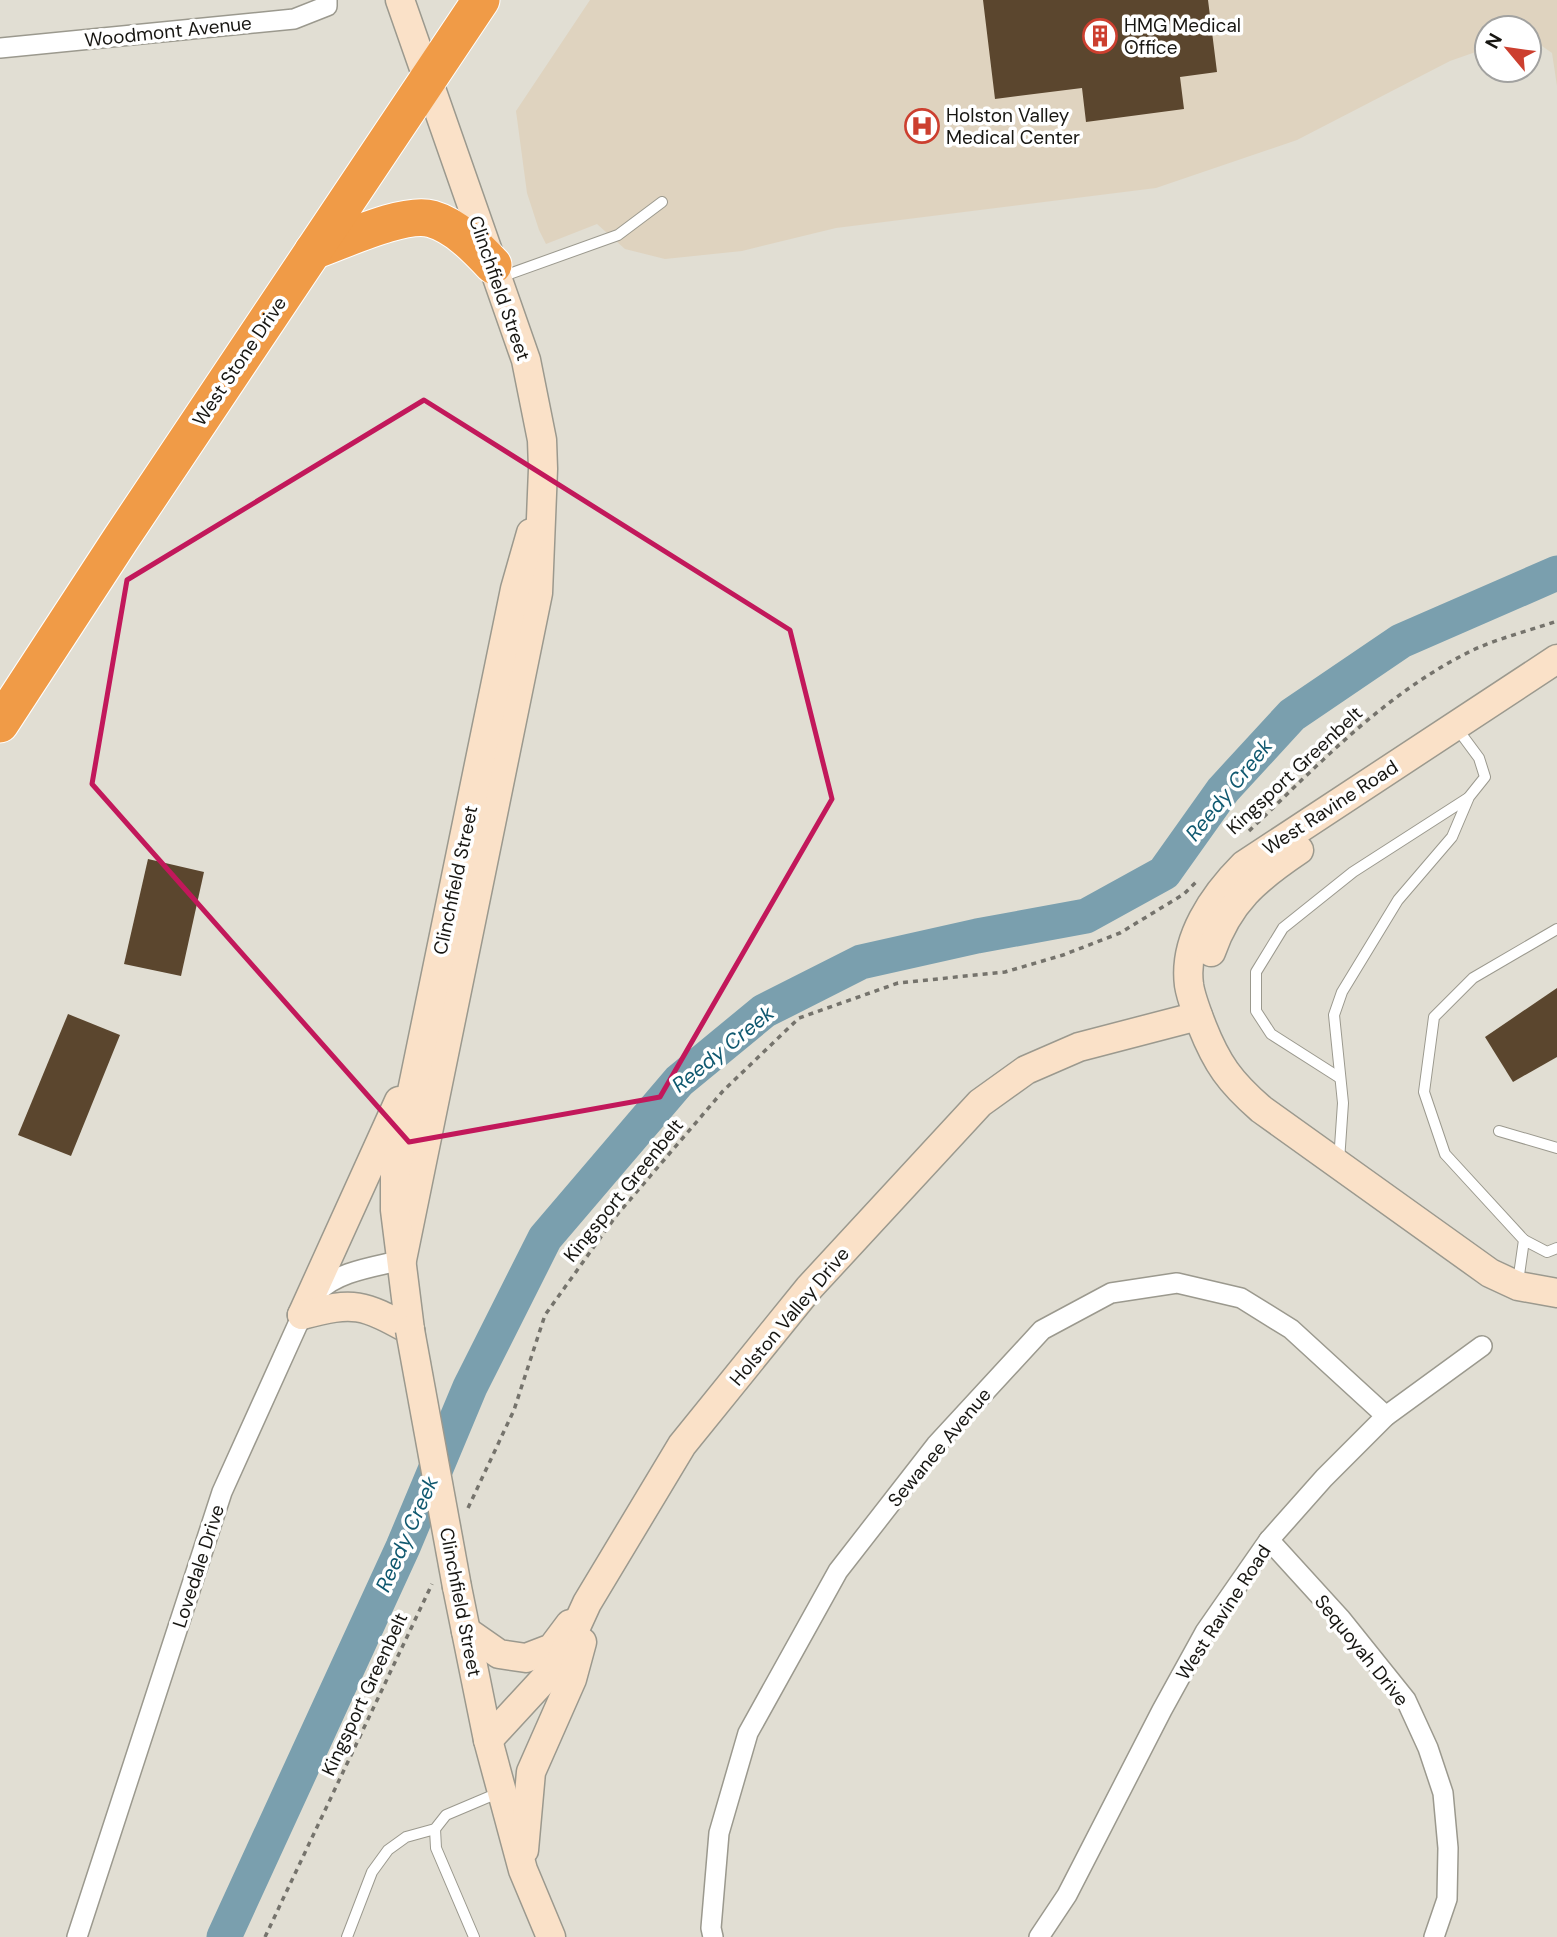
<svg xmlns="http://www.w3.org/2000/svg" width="1557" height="1937" font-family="'DM Sans',sans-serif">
	<rect width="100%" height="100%" fill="#e1ded3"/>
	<path fill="#dfd3bf" d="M590,0H1557V86L1552,53L1529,37V28H1487V48L1450,61L1297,140L1156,188L836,228L742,251L665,259L625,249L597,224L546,244L539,230L527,193L516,111Z"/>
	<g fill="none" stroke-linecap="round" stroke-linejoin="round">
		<path stroke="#7a9fae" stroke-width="35" d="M224,1937L403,1547L470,1387L545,1238L679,1081L764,1011L861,962L977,936L1086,916L1164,873L1223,790L1292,715L1401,641L1557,573"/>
	</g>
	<g fill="#5b462e">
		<path d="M983,0H1208L1217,72L1180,77L1184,109L1086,122L1082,88L995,99Z"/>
		<path d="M148,859L204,872L181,976L124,964Z"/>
		<path d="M1557,988V1057L1513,1082L1485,1037Z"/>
		<path d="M68,1014L120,1035L71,1156L18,1135Z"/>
	</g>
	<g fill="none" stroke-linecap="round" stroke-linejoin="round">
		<g stroke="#9b998e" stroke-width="12">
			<g id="lane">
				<path d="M501,277L618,235L662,202"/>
				<path d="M1340,1078L1271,1034L1256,1011V972L1283,928L1353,872L1468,798"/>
				<path d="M1499,1131L1557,1148"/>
				<path d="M1339,1161L1343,1103L1334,1015L1342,992L1398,900L1452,837L1469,797L1485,777L1479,758L1456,727"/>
				<path d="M1524,1240L1547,1252L1557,1248"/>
				<path d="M1518,1282L1524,1240L1445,1154L1424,1092L1434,1017L1473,978L1557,929"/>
				<path d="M435,1829L436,1848L474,1937"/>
				<path d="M347,1937L372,1872L388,1850L406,1837L435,1829L446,1815L498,1793"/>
			</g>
		</g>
		<g stroke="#9b998e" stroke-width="22">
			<g id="street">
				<path d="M0,48L294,19L327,6V0"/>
				<path d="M1269,1540L1341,1619L1406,1700L1428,1748L1443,1793L1448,1848L1447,1899L1434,1937"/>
				<path d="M77,1937L222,1492L302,1315C307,1308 312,1299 318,1292C338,1271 375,1267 402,1260"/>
				<path d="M713,1937L711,1928L719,1833L748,1733L838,1571L936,1445L1042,1330L1111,1293L1177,1283L1241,1298L1291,1329L1386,1416"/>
				<path d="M1039,1937L1067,1895L1162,1710L1205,1632L1269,1540L1324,1478L1386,1416L1482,1346"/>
			</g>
		</g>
		<g stroke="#9b998e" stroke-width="31">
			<g id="secondary">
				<path d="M400,0L526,360L542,440L543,469L538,593L402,1260"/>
				<path d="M1557,659L1244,865C1214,895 1183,939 1189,985C1191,998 1197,1013 1202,1026C1217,1064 1230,1082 1261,1109L1490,1273L1518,1286L1557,1293"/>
				<path d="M1211,952C1229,901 1256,879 1299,850"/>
				<path d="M302,1315L399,1101"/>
				<path d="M302,1315C355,1301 362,1304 410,1330"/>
				<path d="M410,1330L395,1210V1174L515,589L531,533"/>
				<path d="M457,1587L488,1740L523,1870L551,1937"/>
				<path d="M466,1631L499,1654L526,1658L552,1648L570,1624"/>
				<path d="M488,1740L560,1662L587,1603L682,1445L809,1288L980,1103L1026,1070L1079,1047L1198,1016"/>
				<path d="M524,1850L531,1772L572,1679L582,1642"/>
			</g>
		</g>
		<g stroke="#fff" stroke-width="39">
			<g id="highway">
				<path d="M313,251C342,241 404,211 432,219C456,226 476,247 493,265"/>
				<path d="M0,724L120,540L481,0"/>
			</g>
		</g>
		<g stroke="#75736c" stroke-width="3.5" stroke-dasharray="5 5" stroke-linecap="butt">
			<path d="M1249,831C1318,765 1384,694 1471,651C1498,638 1529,631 1557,621"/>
			<path d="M468,1508L514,1410L545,1315L616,1216L723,1091L799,1018L898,983L1005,972L1063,955L1120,933L1184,894L1198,880"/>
			<path d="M265,1937L432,1584"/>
		</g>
		<use href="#lane" stroke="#fff" stroke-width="10"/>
		<use href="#street" stroke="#fff" stroke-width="19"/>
		<use href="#secondary" stroke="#fae1c8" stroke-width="28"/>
		<use href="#highway" stroke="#f09b47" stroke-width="37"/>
		<g stroke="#9b998e" stroke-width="31" stroke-linecap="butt">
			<path id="secondary-bridge" d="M410,1330L457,1587"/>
		</g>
		<use href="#secondary-bridge" stroke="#fae1c8" stroke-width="28"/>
	</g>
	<path fill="none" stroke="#c2185b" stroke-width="5" stroke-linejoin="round" d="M424,400L790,630L832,799L660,1097L409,1142L92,784L127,580Z"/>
	<defs>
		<g id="building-ring" transform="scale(1.75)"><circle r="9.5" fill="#fff" stroke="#cc3f2f" stroke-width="1.5"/><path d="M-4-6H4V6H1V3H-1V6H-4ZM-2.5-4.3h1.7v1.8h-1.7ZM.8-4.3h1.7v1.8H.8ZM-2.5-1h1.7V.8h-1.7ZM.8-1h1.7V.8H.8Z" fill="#cc3f2f"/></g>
		<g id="hospital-ring" transform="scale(1.75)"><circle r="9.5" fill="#fff" stroke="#cc3f2f" stroke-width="1.5"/><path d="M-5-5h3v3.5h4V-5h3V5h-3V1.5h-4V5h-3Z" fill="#cc3f2f"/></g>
	</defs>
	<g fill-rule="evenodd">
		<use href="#building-ring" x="1100" y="36"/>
		<use href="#hospital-ring" x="922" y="126"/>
	</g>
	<g text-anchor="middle" stroke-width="7" stroke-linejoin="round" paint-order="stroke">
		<g font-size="19" fill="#171612" stroke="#fff" text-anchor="start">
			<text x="1124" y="32">HMG Medical<tspan x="1124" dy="22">Office</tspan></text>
			<text x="946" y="122">Holston Valley<tspan x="946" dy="22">Medical Center</tspan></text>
		</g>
		<g font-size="19" fill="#171612" stroke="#fff">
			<text transform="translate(168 31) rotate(-6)" y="7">Woodmont Avenue</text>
			<text transform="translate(500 288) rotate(71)" y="7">Clinchfield Street</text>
			<text transform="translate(239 361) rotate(-56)" y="7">West Stone Drive</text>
			<text transform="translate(1294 770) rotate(-43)" y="7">Kingsport Greenbelt</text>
			<text transform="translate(1330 807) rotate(-33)" y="7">West Ravine Road</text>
			<text transform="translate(455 880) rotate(-78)" y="7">Clinchfield Street</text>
			<text transform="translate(623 1190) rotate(-51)" y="7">Kingsport Greenbelt</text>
			<text transform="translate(789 1316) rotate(-50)" y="7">Holston Valley Drive</text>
			<text transform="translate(939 1447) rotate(-50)" y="7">Sewanee Avenue</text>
			<text transform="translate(198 1566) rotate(-72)" y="7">Lovedale Drive</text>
			<text transform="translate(461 1602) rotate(79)" y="7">Clinchfield Street</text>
			<text transform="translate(1223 1612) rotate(-57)" y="7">West Ravine Road</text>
			<text transform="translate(1362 1650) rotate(51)" y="7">Sequoyah Drive</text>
			<text transform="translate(364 1694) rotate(-65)" y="7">Kingsport Greenbelt</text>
		</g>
		<g font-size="21" font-style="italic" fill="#105970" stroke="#fff">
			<text transform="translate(1229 790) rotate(-51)" y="7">Reedy Creek</text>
			<text transform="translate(723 1049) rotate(-39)" y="7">Reedy Creek</text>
			<text transform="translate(407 1534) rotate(-66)" y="7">Reedy Creek</text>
		</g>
	</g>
	<g transform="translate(1508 49) rotate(299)"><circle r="33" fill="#ffffff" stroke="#a2a2a0" stroke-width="2"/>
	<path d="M0-5L12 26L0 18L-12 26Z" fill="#cc3f2f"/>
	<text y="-10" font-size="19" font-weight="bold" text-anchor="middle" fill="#171612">N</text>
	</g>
</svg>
